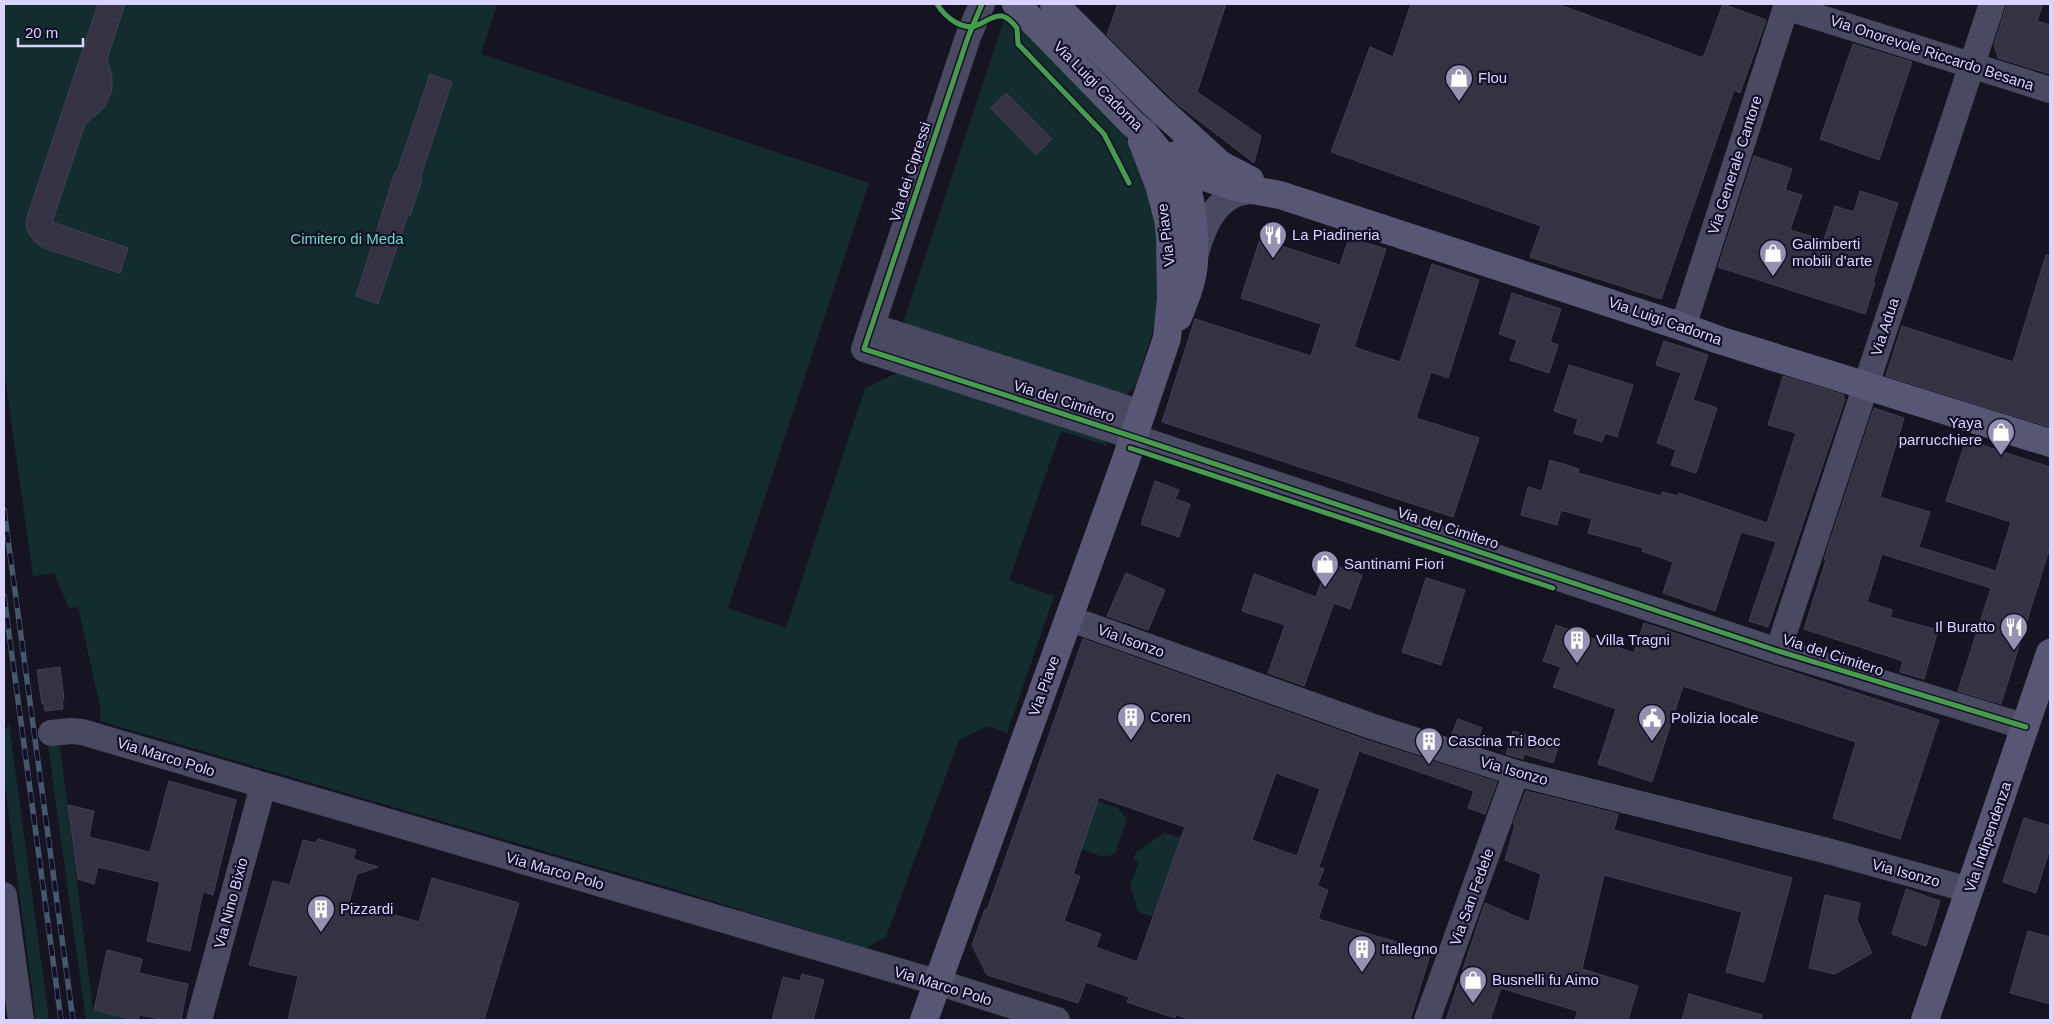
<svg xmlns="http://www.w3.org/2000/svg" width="2054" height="1024" font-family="Arial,sans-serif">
	<rect width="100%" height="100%" fill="#161421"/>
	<g fill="#132c2d">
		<path d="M4,4H497L481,54L869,183L728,608L786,628L865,388L901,371L1101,434L1107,446L1061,431L1009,580L1054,596L1007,733L987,726L959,740L886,937L866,948L673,889L100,721L101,711L78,607L69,608L54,573L33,576L4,370Z"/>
		<path d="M1004,20L1013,29L1019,24L1123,132L1137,154L1160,238L1157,316L1136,385L1126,395L909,328L904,320Z"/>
		<path d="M9,723L49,1020H36L4,778V733Z"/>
		<path d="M48,746H60L93,1010L135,1020H86Z"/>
		<path d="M1098,801L1119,809L1127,819L1115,854L1103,857L1081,849Z"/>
		<path d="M1165,833L1181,838L1153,917L1138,912L1130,885L1139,862L1133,860L1137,851Z"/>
	</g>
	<g fill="#343243" stroke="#433f54" fill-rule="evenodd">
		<path d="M98,4H125L107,59L112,76V90L104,108L85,124L52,222L128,248L120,273L44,248L34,241L28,232L26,223L28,214Z"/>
		<path d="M1118,4H1226L1197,92L1261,136L1254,163L1176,103L1107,35Z"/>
		<path d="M1411,4H1558L1703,58L1723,4L1766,20L1740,93L1734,90L1661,299L1530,257L1541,226L1331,152L1370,47L1393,57Z"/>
		<path d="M2007,4H2043L2037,21L2050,25V74L1998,58L1994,45Z"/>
		<path d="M1853,44L1912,62L1879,160L1820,139Z"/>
		<path d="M430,74L452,82L420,179L422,180L410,216L408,215L378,304L356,296L395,172H397Z"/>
		<path d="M1006,93L1052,139L1036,155L991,108Z"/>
		<path d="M1754,156L1792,169L1785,190L1802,195L1790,230L1824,240L1835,206L1854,212L1860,191L1898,203L1873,282H1875L1865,314L1718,267Z"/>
		<path d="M1349,238L1386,249L1354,347L1400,362L1432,264L1479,280L1448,378L1431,372L1416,418L1479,438L1453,517L1162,422L1195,319L1311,356L1321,324L1241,298L1260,239L1340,265Z"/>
		<path d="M2046,255L2050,256V427L1886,376L1902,326L2013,362Z"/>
		<path d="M1512,293L1561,309L1550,342L1558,345L1549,373L1510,360L1517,340L1499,334Z"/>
		<path d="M1664,341L1708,355L1693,400L1717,408L1696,473L1671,465L1676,450L1657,443L1681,373L1656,365Z"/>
		<path d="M1569,365L1633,385L1617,437L1605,433L1602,442L1574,433L1578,419L1554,411Z"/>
		<path d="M1783,376L1844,395L1843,399H1845L1768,627L1749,621L1776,542L1741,532L1715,611L1663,593L1673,562L1642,551L1643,548L1588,533L1592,519L1561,510L1557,525L1521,515L1528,487L1542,491L1550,460L1579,469L1578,473L1661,496L1662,492L1678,496L1679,493L1767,523L1796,433L1768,425Z"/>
		<path d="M1874,408L1904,418L1880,497L1930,512L1919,547L1996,571L2011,522L1946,501L1966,440L2050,467V547L2001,704L1958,691L1991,588L1882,554L1867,602L1892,610L1890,617L1938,630L1924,679L1900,672L1903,661L1804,629L1826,560L1824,559Z"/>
		<path d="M1155,481L1179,490L1175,499L1190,504L1179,537L1141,524Z"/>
		<path d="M1328,563L1362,575L1350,609L1334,603L1304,686L1268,673L1285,625L1242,611L1254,574L1316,597Z"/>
		<path d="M1126,573L1165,590L1148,630L1107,616Z"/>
		<path d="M1426,578L1465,590L1441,665L1402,652Z"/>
		<path d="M1644,623L1939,720L1900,839L1833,818L1856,742L1683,686L1652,782L1598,764L1616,709L1553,687L1561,667L1543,661L1556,625L1634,653Z"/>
		<path d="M1083,639L1366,740L1497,782L1485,814L1468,808L1474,791L1359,751L1319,867L1324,869L1317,886L1328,890L1318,919L1431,952L1410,1020H1192L1176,1015L1175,1018L1127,1002L1129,997L1086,982L1078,1003L987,975L972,945L985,909L987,910ZM1276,773L1320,789L1297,856L1252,840ZM1099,797L1185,827L1137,962L1096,947L1101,934L1064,921L1080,876L1073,874Z"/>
		<path d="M60,667L64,700L62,701L63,709L45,711L44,703L42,704L37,670Z"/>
		<path d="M1458,719L1482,728L1476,744L1451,736Z"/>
		<path d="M1513,731L1559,745L1553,763L1524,754L1523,759L1506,754Z"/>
		<path d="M169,781L236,800L213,895L203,892L190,951L147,941L160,882L98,867L94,884L78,879L68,805L94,811L89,837L150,852Z"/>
		<path d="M1526,791L1618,814L1614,830L1792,878L1764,982L1726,972L1742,912L1604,875L1582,969L1638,986L1628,1020H1575L1577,1011L1501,988L1490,1020H1446L1485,903L1529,922L1541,874L1505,860L1515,825L1513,824Z"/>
		<path d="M2024,818L2050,826V848L2036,893L2003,882Z"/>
		<path d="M318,839L356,850L353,859L378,867L357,874L349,902L419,922L432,878L519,903L484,1020H288L298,976L249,965L273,881L290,885L303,840L316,843Z"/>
		<path d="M1906,889L1940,901L1926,946L1892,934Z"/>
		<path d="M1825,895L1860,903L1857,920L1872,953L1835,974L1809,968Z"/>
		<path d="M2028,931L2050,937V1004L2010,993Z"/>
		<path d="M107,950L142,959L139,973L188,984L181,1020H165L139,1015L138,1020H135L94,1010Z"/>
		<path d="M802,974L824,980L813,1020H772L783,977L800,981Z"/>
		<path d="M1689,994L1762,1015L1761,1020H1682Z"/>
	</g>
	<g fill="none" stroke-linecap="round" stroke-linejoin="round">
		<g stroke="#4a4962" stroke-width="26">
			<path d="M982,4L968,37L864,349L1134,437L1778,651L2026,727"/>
			<path d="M1786,7L2050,90"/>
			<path d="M1195,256C1204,224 1218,189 1257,191"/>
			<path d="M872,326L1142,413"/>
			<path d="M1683,327L1787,4"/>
			<path d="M1068,618L1371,726L1516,773L1824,850L1970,890"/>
			<path d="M1778,651L1992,4"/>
			<path d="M51,733L71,731L82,732L953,987L1057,1020"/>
			<path d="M4,895L21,1020"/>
			<path d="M199,1020L263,786"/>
			<path d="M1427,1020L1516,773"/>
		</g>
		<g stroke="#575674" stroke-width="28">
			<path d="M1016,4L1133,124L1144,133L1164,158L1198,175L1235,187L1280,195L1683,327L1719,340L2050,443"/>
			<path d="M1054,4L1154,104L1221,165L1250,180"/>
			<path d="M1176,155C1190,188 1196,226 1194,262C1193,281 1185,300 1178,317"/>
			<path d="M924,1020L1124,465L1167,338L1171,299L1170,237L1168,219L1159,185L1142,141"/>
			<path d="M1925,1020L2050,653"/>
		</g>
		<g stroke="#43596b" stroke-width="5.5">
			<g id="rail">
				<path d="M4,510L73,1020"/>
				<path d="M4,596L61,1020"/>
			</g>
		</g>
		<use href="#rail" stroke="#130f26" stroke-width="4" stroke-dasharray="11" stroke-linecap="butt"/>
		<g stroke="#130f26" stroke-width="8">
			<g id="cycleway">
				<path d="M937,4C945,17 964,33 980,24C987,21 993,15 1002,16C1008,17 1013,23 1017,28L1018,44L1104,134L1129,183"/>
				<path d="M982,4L968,37L864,349L1134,437L1778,651L2026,727"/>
				<path d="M1130,448L1553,588"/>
			</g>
		</g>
		<use href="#cycleway" stroke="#469c4c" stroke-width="5"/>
	</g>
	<defs>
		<g id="shop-pin" transform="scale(1.4375)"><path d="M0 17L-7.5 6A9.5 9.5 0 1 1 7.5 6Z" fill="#9591b1" stroke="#130f26"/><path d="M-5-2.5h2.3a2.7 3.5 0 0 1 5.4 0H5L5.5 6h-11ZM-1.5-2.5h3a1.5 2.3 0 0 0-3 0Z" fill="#fff"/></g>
		<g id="restaurant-pin" transform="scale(1.4375)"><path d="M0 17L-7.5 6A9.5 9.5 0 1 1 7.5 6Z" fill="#9591b1" stroke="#130f26"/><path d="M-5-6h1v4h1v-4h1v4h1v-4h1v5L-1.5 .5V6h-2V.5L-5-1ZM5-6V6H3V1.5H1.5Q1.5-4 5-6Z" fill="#fff"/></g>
		<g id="building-pin" transform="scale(1.4375)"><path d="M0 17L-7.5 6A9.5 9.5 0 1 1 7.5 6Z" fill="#9591b1" stroke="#130f26"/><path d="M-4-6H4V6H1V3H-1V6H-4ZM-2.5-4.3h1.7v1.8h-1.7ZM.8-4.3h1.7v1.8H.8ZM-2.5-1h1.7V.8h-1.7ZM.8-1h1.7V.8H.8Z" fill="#fff"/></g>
		<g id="civic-pin" transform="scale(1.4375)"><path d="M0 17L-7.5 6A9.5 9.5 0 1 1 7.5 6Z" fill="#9591b1" stroke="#130f26"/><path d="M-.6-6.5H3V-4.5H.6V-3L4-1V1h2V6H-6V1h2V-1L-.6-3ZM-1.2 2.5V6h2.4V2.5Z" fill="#fff"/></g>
	</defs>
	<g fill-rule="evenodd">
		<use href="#shop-pin" x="1459" y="78"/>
		<use href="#restaurant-pin" x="1273" y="235"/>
		<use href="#shop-pin" x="1773" y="253"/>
		<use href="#shop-pin" x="2001" y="432"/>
		<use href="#shop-pin" x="1325" y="564"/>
		<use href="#restaurant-pin" x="2014" y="627"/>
		<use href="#building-pin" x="1577" y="640"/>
		<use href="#building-pin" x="1131" y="717"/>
		<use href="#civic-pin" x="1652" y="718"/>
		<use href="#building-pin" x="1429" y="741"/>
		<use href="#building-pin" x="321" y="909"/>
		<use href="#building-pin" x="1362" y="949"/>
		<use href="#shop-pin" x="1473" y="980"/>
	</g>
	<g text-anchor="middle" stroke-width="4.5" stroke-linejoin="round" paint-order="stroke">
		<g font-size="15" fill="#d9d4ff" stroke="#130f26">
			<text transform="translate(1932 53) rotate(18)" y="5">Via Onorevole Riccardo Besana</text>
			<text transform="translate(1098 86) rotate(45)" y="5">Via Luigi Cadorna</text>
			<text transform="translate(1735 165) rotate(-72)" y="5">Via Generale Cantore</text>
			<text transform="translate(910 172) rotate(-72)" y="5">Via dei Cipressi</text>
			<text transform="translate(1166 235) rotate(-97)" y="5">Via Piave</text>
			<text transform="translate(1665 321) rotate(19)" y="5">Via Luigi Cadorna</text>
			<text transform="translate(1885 327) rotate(-72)" y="5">Via Adua</text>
			<text transform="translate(1064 401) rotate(18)" y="5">Via del Cimitero</text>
			<text transform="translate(1448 528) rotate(18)" y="5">Via del Cimitero</text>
			<text transform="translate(1131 641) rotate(20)" y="5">Via Isonzo</text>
			<text transform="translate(1833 655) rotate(18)" y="5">Via del Cimitero</text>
			<text transform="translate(1044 686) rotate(-70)" y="5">Via Piave</text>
			<text transform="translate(166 757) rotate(17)" y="5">Via Marco Polo</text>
			<text transform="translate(1514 771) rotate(16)" y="5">Via Isonzo</text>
			<text transform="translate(1988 837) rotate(-71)" y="5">Via Indipendenza</text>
			<text transform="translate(555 871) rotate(16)" y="5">Via Marco Polo</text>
			<text transform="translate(1906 873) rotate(15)" y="5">Via Isonzo</text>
			<text transform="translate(1472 897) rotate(-70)" y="5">Via San Fedele</text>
			<text transform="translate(231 903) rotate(-75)" y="5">Via Nino Bixio</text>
			<text transform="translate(943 986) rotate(17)" y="5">Via Marco Polo</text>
		</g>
		<g font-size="15" fill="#d9d4ff" stroke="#130f26" text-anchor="start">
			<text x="1478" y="83">Flou</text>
			<text x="1292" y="240">La Piadineria</text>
			<text x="1792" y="249">Galimberti<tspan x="1792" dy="17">mobili d'arte</tspan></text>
			<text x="1982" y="428" text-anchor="end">Yaya<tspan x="1982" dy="17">parrucchiere</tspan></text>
			<text x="1344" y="569">Santinami Fiori</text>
			<text x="1995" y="632" text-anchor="end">Il Buratto</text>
			<text x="1596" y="645">Villa Tragni</text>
			<text x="1150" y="722">Coren</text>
			<text x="1671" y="723">Polizia locale</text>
			<text x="1448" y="746">Cascina Tri Bocc</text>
			<text x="340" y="914">Pizzardi</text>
			<text x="1381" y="954">Itallegno</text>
			<text x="1492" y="985">Busnelli fu Aimo</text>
		</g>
		<g font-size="15" fill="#5fe0c0" stroke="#130f26">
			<text x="347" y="244">Cimitero di Meda</text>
		</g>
	</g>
	<rect width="2054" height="1024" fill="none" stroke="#d9d4ff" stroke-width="10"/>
	<path d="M18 38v8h65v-8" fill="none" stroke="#d9d4ff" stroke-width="2.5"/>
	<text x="25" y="38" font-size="15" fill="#d9d4ff" stroke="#130f26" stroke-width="4" paint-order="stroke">20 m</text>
</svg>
